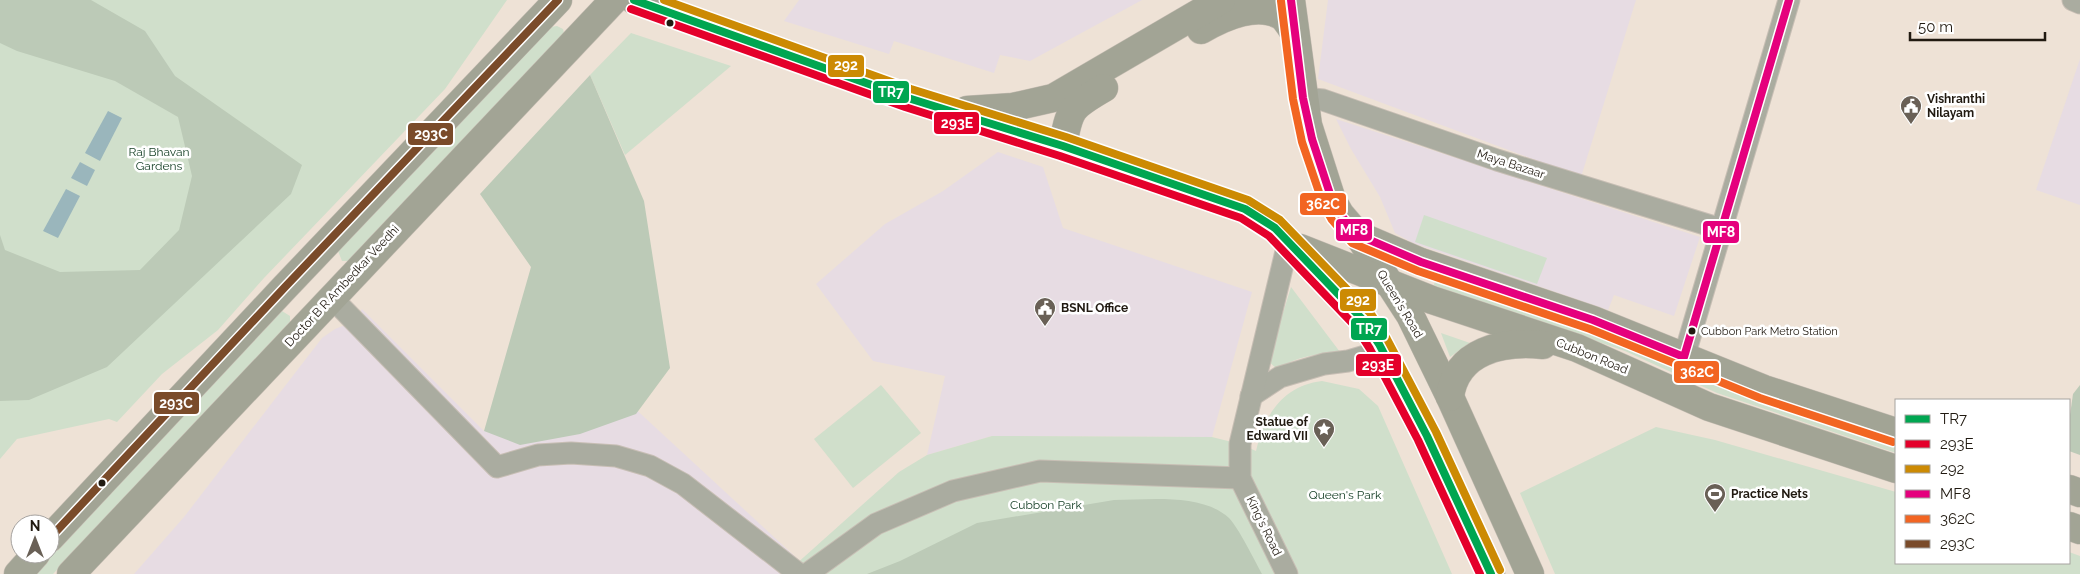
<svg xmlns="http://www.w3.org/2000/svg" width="2080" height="574" font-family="Raleway,sans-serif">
	<rect width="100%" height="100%" fill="#eee2d6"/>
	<g fill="#e7dce3">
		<path d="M799,0H1142L1030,61L1000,55L994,73L894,41L889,54L784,21Z"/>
		<path d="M1328,0H1636L1581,177L1318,79Z"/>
		<path d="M2080,59V205L2036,190Z"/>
		<path d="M1336,119L1700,237L1674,316L1614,295L1608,310L1413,243L1395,233L1380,197L1351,149Z"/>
		<path d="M998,152L1043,167L1063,228L1252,292L1212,437L992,436L927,455L945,376L873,361L816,284L885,224L943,191Z"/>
		<path d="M362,309L484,431L604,414L629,403L800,561L785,574H134L184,517L322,338L335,329L355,321Z"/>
	</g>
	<g fill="#d0dfcb">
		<path d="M0,0H507L445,89L264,278L218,330L162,374L117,422L109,419L17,439L0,459Z"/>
		<path d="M557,26L563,29L564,33L350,261H342L338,251L551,27Z"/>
		<path d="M631,33L731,66L625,155L590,75Z"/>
		<path d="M1424,215L1547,258L1537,284L1415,242Z"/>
		<path d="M1435,280L1630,344L1896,444V453L1717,393L1625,351L1441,288L1434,285Z"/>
		<path d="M1291,287L1340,352C1317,354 1297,356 1277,369L1268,361Z"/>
		<path d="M282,311L290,316V323L53,574H31Z"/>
		<path d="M1441,333L1470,343L1450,357Z"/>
		<path d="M1322,381L1359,389L1378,406L1452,574H785L899,472L927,455L992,436L1212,437L1240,444L1256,451C1264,416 1282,386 1322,381Z"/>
		<path d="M881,385L921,433L853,488L814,439Z"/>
		<path d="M1656,427L1715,440L1896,492V563H2069V552L2080,556V574H1555L1520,493Z"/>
	</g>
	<g fill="#bccab7">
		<path d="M0,0H91L145,31L175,76L302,165L291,194L107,367L29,400L0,401V235L5,250L60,272L140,270L179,230L192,176L178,117L115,81L17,51L0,43Z"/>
		<path d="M590,75L644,201L670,368L636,414L580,434L520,445L484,431L531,267L480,194Z"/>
		<path d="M2080,385V455L2069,451V422L2073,394Z"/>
		<path d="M1114,500C1148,500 1202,493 1229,518C1238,527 1255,561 1262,574H867L900,561L977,523Z"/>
	</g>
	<g fill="#9ab6bc">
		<path d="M108,111L122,118L100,161L85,153Z"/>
		<path d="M80,162L95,170L87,186L71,178Z"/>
		<path d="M66,189L80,196L58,238L43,231Z"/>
	</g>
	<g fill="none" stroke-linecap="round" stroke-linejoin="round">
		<g stroke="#c7beb4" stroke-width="23">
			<g id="minor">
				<path d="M2073,0L2080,3"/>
				<path d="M1303,98L1323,100L1497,160L1721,229"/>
				<path d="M332,298L497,467L538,455L571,453L616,456L650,466L683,484L799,574"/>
				<path d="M1684,357L1789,0"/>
				<path d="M1251,396L1280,377L1324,364L1348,361L1382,351"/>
				<path d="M807,574L876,524L953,491L1040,471L1240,478"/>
				<path d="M1287,574L1240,478V444L1288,243"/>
			</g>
		</g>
		<g stroke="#c7beb4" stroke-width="29">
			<g id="major">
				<path d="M634,0L908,98L1063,146L1245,209L1275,228L1364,321L1379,344L1427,436L1491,574"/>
				<path d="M1291,0L1308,125L1332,200L1340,214L1358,235L1410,315L1450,397L1530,574"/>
				<path d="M1201,30C1223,17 1260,0 1284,18C1288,23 1292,29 1295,34"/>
				<path d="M967,110L1013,107L1053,98L1221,0"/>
				<path d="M1063,146C1069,109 1071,107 1104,88"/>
				<path d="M1358,235L1421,262L1593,320L1764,389L1896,432"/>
				<path d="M1300,248L1432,300L1577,348L1709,407L1896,469"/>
				<path d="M1450,397C1456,350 1503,341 1543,345"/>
				<path d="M2069,489L2080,493"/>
				<path d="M2069,526L2080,530"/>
				<path d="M50,538L285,287L558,0"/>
				<path d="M18,574L36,554"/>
				<path d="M71,574C252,382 432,190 614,0"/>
			</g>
		</g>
		<use href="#minor" stroke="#aaaca0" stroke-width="21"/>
		<use href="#major" stroke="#a2a495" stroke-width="28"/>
		<g stroke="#fff" stroke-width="11">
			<path id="bus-1" d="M634,0L908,98L1063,146L1245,209L1275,228L1364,321L1379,344L1427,436L1491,574"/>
		</g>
		<g stroke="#fff" stroke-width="11">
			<path id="bus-2" d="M631,9L905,107L1060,156L1241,218L1269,236L1356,327L1370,349L1418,440L1480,574"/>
		</g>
		<g stroke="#fff" stroke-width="11">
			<path id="bus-3" d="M664,0L911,89L1066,137L1248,200L1280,220L1371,314L1387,339L1436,432L1500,570"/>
		</g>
		<g stroke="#fff" stroke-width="11">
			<path id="bus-4" d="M1291,0L1303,98L1312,139L1332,200L1340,214L1358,235L1421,262L1593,320L1684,357L1789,0"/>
		</g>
		<g stroke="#fff" stroke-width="11">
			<path id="bus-5" d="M1281,1L1293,99L1302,142L1323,204L1332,220L1352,243L1418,271L1590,329L1760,398L1893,442"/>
		</g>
		<g stroke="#fff" stroke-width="11">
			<path id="bus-6" d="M50,538L285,287L558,0"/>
		</g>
		<use href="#bus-1" stroke="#00a651" stroke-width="8"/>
		<use href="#bus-2" stroke="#e4002b" stroke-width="8"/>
		<use href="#bus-3" stroke="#cc8a03" stroke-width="8"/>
		<use href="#bus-4" stroke="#e5007d" stroke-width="8"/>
		<use href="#bus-5" stroke="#f26522" stroke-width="8"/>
		<use href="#bus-6" stroke="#7a4b2a" stroke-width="8"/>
	</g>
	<defs>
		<g id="civic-pin" transform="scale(1.125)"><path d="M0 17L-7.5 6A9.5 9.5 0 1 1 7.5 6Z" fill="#696056" stroke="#fff"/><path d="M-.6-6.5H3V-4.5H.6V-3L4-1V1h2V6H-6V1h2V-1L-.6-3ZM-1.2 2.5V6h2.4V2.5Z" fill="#fff"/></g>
		<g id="sight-pin" transform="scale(1.125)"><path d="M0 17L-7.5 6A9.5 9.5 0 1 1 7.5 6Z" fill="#696056" stroke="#fff"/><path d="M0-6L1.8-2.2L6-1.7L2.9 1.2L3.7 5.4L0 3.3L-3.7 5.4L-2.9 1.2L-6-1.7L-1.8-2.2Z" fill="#fff"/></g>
		<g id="stadium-pin" transform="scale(1.125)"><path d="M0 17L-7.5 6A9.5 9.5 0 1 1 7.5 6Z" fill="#696056" stroke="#fff"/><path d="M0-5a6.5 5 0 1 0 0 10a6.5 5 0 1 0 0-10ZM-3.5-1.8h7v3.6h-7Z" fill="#fff"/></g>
	</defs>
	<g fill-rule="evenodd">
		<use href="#civic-pin" x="1911" y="106"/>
		<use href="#civic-pin" x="1045" y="308"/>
		<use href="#sight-pin" x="1324" y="429"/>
		<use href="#stadium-pin" x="1715" y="494"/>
	</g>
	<g fill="#211a11" stroke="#fff" stroke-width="2">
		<circle cx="670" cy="23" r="4.5"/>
		<circle cx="1692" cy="331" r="4.5"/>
		<circle cx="102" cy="483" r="4.5"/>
	</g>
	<g text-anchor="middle" stroke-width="5" stroke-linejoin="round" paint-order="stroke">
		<g font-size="11" fill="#211a11" stroke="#fff" text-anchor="start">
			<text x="1701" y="335">Cubbon Park Metro Station</text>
		</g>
		<g font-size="12" font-weight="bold" fill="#211a11" stroke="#fff" text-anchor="start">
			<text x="1927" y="103">Vishranthi<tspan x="1927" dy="14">Nilayam</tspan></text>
			<text x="1061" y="312">BSNL Office</text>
			<text x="1308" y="426" text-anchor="end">Statue of<tspan x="1308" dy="14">Edward VII</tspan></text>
			<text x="1731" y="498">Practice Nets</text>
		</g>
		<g font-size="12" fill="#0f3a20" stroke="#fff">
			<text x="159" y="156">Raj Bhavan<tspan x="159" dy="14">Gardens</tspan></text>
			<text x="1345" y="499">Queen's Park</text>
			<text x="1046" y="509">Cubbon Park</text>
		</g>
		<g font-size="12" fill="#211a11" stroke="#fff">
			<text transform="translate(1511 164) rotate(18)" y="4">Maya Bazaar</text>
			<text transform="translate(342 286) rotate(-47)" y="4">Doctor B R Ambedkar Veedhi</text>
			<text transform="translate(1400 304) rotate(59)" y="4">Queen's Road</text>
			<text transform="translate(1592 356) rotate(22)" y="4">Cubbon Road</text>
			<text transform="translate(1264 526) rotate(64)" y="4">King's Road</text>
		</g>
	</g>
	<g stroke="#fff" stroke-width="2">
		<rect x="827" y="54" width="38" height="24" rx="5" fill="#cc8a03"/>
		<rect x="872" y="80" width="38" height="24" rx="5" fill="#00a651"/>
		<rect x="933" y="111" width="47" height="24" rx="5" fill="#e4002b"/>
		<rect x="407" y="122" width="47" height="24" rx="5" fill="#7a4b2a"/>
		<rect x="1299" y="192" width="48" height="24" rx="5" fill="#f26522"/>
		<rect x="1335" y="218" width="38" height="24" rx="5" fill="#e5007d"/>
		<rect x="1702" y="220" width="38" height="24" rx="5" fill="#e5007d"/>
		<rect x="1339" y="288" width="38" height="24" rx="5" fill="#cc8a03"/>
		<rect x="1350" y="317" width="38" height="24" rx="5" fill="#00a651"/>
		<rect x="1355" y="353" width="47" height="24" rx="5" fill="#e4002b"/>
		<rect x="1673" y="360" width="47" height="24" rx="5" fill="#f26522"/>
		<rect x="153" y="391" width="47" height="24" rx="5" fill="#7a4b2a"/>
	</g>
	<g font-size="14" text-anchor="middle" font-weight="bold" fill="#fff">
		<text x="846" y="70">292</text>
		<text x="891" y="97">TR7</text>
		<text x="957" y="128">293E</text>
		<text x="431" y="139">293C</text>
		<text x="1323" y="209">362C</text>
		<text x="1354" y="235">MF8</text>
		<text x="1721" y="237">MF8</text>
		<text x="1358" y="305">292</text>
		<text x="1369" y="334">TR7</text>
		<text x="1378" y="370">293E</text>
		<text x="1697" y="377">362C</text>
		<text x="176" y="408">293C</text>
	</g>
	<rect x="1895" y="399" width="175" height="165" fill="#ffffff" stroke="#a6a3a0"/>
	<rect x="1905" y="415" width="25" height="8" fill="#00a651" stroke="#a6a3a0"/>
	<text x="1940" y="424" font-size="15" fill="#211a11">TR7</text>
	<rect x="1905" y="440" width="25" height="8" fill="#e4002b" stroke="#a6a3a0"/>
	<text x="1940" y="449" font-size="15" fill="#211a11">293E</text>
	<rect x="1905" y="465" width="25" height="8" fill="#cc8a03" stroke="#a6a3a0"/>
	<text x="1940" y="474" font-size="15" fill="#211a11">292</text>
	<rect x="1905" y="490" width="25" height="8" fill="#e5007d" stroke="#a6a3a0"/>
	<text x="1940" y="499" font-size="15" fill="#211a11">MF8</text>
	<rect x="1905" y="515" width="25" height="8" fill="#f26522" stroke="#a6a3a0"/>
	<text x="1940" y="524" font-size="15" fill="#211a11">362C</text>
	<rect x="1905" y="540" width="25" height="8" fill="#7a4b2a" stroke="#a6a3a0"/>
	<text x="1940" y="549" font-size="15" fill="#211a11">293C</text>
	<g transform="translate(35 539)"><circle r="24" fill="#ffffff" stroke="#a6a3a0"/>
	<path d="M0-4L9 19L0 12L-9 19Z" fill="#696056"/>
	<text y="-8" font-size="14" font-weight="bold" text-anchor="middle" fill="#211a11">N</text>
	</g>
	<path d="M1910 32v8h135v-8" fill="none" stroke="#211a11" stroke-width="2.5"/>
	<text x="1918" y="32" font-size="15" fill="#211a11" stroke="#ffffff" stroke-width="4" paint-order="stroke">50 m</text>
</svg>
